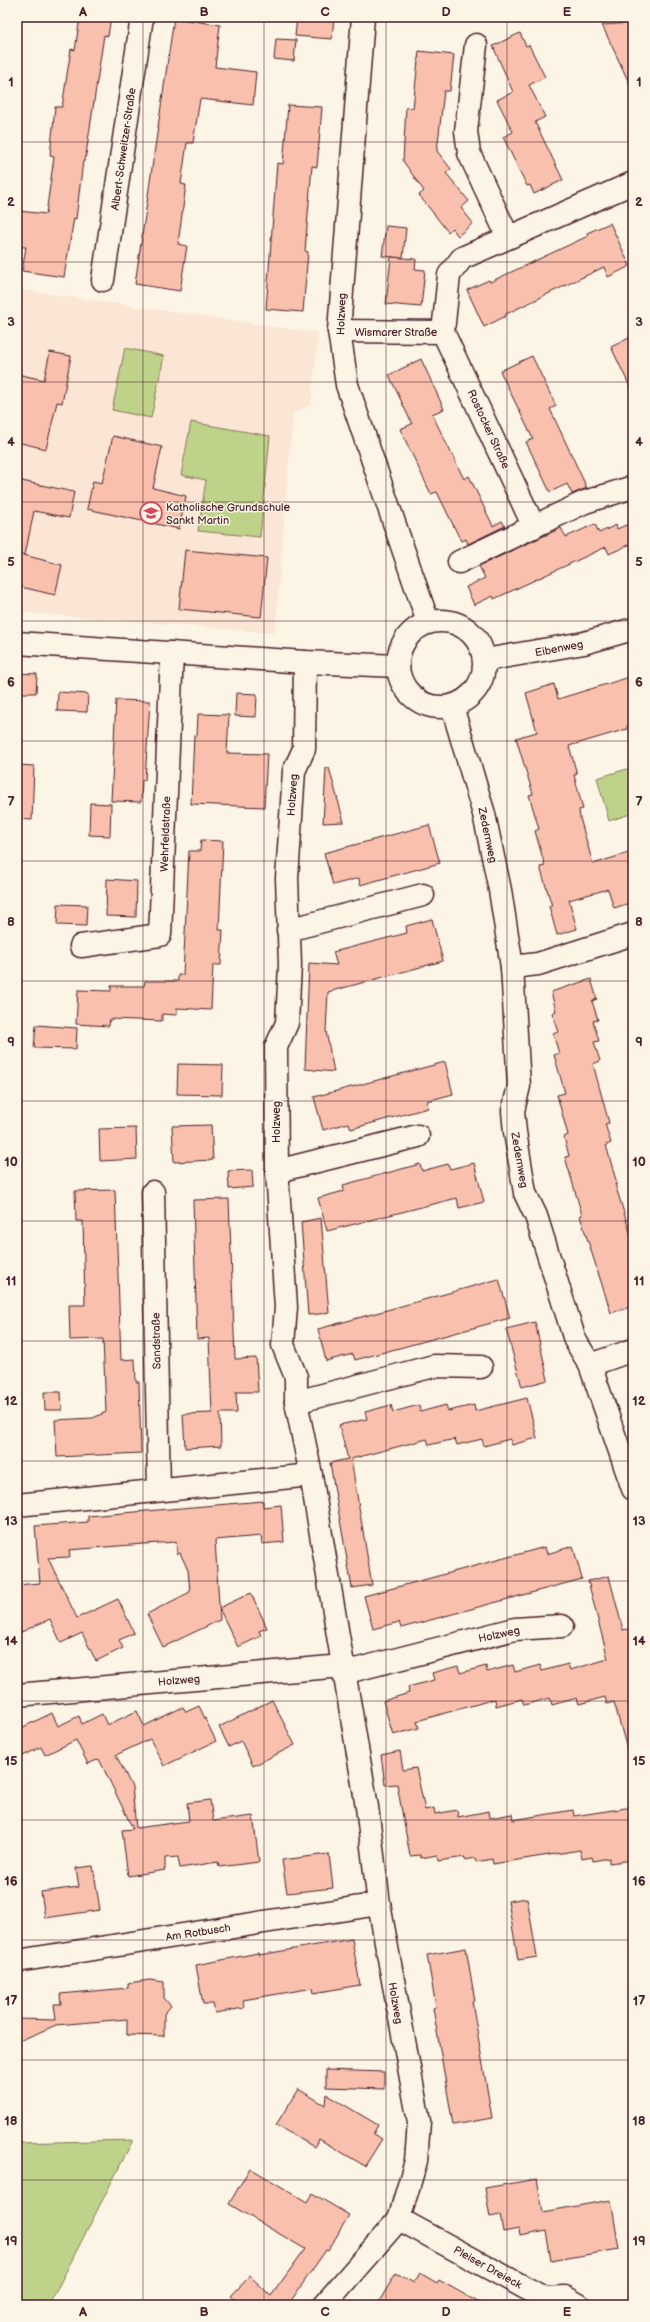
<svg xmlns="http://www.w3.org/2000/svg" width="650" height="2322" font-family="'Balsamiq Sans',sans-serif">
	<rect width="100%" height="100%" fill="#fcf5e5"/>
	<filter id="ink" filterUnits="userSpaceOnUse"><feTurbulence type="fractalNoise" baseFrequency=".025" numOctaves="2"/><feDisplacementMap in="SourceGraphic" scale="8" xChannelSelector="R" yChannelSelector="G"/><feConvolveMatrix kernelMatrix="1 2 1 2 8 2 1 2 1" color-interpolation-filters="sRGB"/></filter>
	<g filter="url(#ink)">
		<path fill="#fbe5d4" d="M17,289L318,333L311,405L293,413L275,633L17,612Z"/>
		<g fill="#bed389" stroke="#84795a">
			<path d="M125,348L164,356L151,418L112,410Z"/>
			<path d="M191,422L270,436L260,537L198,531L206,480L181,475Z"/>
			<path d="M633,767V813L609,821L597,778Z"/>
			<path d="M133,2140L49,2305H17V2143Z"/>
		</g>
		<g fill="#f9c1ad" stroke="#4a1f2b">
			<path d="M80,17H111L108,36L104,35L85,161H83L76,219L74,218L64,277L22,271L26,247H20L22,235L17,234L19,211L46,214L54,157L50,156L55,107H62L71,49L75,50Z"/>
			<path d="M297,17H334L332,39L295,36Z"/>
			<path d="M174,18L220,25L215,67L256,72L253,105L200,99L193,143H187L181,184L186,185L178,244L187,246L180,291L135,284Z"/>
			<path d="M633,23V91L602,25Z"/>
			<path d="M520,33L526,46L529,45L545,77L529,85L545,117L535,122L563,180L534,194L530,185L527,186L503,137L513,132L497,100L513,92L493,46Z"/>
			<path d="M276,39L296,40L294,61L274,59Z"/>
			<path d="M419,51L454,55L450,91H444L437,151L451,169L446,173L469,201L461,208L473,223L458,236L452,228L448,232L419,195L424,191L403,161L406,107L413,108Z"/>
			<path d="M288,105L322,107L317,167L312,166L305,251L308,252L303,312L266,309L277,163L283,164Z"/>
			<path d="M610,223L630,266L608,277L604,267L506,314V316L484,327L467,290L489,280L490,282L588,236L587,233Z"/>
			<path d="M386,226L406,228L403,258L382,256Z"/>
			<path d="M391,257L416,259L415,269L425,270L421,307L386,304Z"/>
			<path d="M633,336V393L611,347Z"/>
			<path d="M50,352L71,356L62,403L57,402L46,449L17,442V374L44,380Z"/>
			<path d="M532,356L556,406L550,409L587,488L572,494L567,484L550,492L526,442L533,439L500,371Z"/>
			<path d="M421,359L444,409L432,414L464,479L469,476L493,526L502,521L505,526L468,544L466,539L461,541L437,492L431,494L400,429L412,424L389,375Z"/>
			<path d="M113,436L162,447L153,488L186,496L179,529L87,509L93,481L102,483Z"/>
			<path d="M17,480L74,492L69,518L34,511L25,555L20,554L62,565L55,595L17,586Z"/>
			<path d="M633,522V543L609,554L606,547L494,599L493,596L474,605L466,587L485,578L479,566L561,528L566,537L595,524L599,533L616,525L617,529Z"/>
			<path d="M185,550L267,558L261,617L179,609Z"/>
			<path d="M17,673L37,674L36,693H17Z"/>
			<path d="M633,676V724L627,726V729L569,746L577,774L574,775L583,809L579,810L580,818L593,864L628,853L629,856L633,855V902L614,908L608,889L569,900L577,929L557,935L549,906H552L540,867L545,866L535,831L539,829L529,795L533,794L516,738L537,732L526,693L554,684L558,699Z"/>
			<path d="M58,692L88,694L87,712L57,711Z"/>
			<path d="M236,693L257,694L256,717L235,716Z"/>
			<path d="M116,700L150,701L145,780H142L141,802L111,801Z"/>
			<path d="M198,714L229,715L227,753L267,754L264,807L191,804L194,736H197Z"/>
			<path d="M17,765L34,766L32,820L17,819Z"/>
			<path d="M326,768H329L344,822L323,823Z"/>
			<path d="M90,803L111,804L110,836L89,835Z"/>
			<path d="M429,825L440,863L360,885L359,878L333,885L324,853Z"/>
			<path d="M201,840L223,841L219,930H223L221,965H213L211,1010L177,1008V1015L162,1014V1021L110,1019L109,1026L76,1024L78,990L111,991V986H144L145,981H178V975H183L189,851H200Z"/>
			<path d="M107,879L137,881L136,917L106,916Z"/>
			<path d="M58,904L87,905L86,926L57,925Z"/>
			<path d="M432,919L443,961L328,992L326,1031L334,1072L305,1069L309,963L337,965L333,952L407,933L406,926Z"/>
			<path d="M591,979L597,999L592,1001L598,1020L593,1021L599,1041L594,1042L600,1061L593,1064L609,1123L605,1124L611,1143L606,1145L617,1184H615L633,1242V1306L611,1313L580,1216L582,1215L565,1157L569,1156L564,1137L568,1135L557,1095L565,1093L554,1055L559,1053L553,1034L558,1032L552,1013L556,1011L551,992Z"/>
			<path d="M36,1025L77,1028L76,1049L34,1048Z"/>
			<path d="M445,1062L453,1094L427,1101L428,1108L387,1119L351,1129L349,1123L323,1130L314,1097Z"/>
			<path d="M178,1064L223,1065L222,1095L177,1094Z"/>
			<path d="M211,1125L213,1160L174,1162L172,1126Z"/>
			<path d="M136,1128L137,1159L100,1161L99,1129Z"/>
			<path d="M474,1163L484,1202L459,1208L457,1198L327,1231L318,1198L344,1191L343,1185L420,1164L422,1171L448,1164L450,1169Z"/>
			<path d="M252,1170L253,1187L229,1189L228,1171Z"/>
			<path d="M115,1190L121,1360L135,1359L136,1382H139L141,1453L57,1457L55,1420L93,1418L106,1412L103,1339L70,1340L69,1305H85L83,1221H76L75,1191Z"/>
			<path d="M229,1199L235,1359L256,1358L258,1392H236L237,1413H220L221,1446L185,1448L183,1414L212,1413L209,1338L197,1339L193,1200Z"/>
			<path d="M321,1218L329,1313L308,1315L301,1222Z"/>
			<path d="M499,1279L510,1318L355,1360L353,1354L326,1361L318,1329Z"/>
			<path d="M535,1322L548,1380L522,1387L506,1329Z"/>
			<path d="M44,1392H61L62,1410H45Z"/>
			<path d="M527,1398L537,1438L512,1445L510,1439L484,1446L482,1439L457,1445L455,1439L429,1445L427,1439L351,1459L372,1585L352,1588L330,1463L348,1459L339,1425L367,1419L365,1412L391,1405L393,1412L419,1405L420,1412L446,1405L448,1411L474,1405L475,1411Z"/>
			<path d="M263,1501V1507L281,1505L284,1542L262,1544L261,1536L215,1540L220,1620L163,1647L147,1614L190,1592L188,1570L180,1553L177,1554L176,1542L143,1544L69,1550L70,1557L48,1558L77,1618L118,1599L134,1633L119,1640L123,1648L96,1661L82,1633L61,1643L50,1619L17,1634V1585L40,1583L35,1526L88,1522V1516Z"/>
			<path d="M573,1546L582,1579L401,1628L399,1622L373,1629L364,1596L545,1547L547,1554Z"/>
			<path d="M609,1576L623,1630L633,1628V1752L628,1753L614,1702L607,1704L605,1697L579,1704L577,1698L552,1705L550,1698L524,1705L522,1699L496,1706L495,1699L417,1721L419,1728L393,1735L383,1701L409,1693L408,1687L434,1680L432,1673L458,1666L460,1673L486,1666L487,1672L513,1665L515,1672L540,1665L542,1671L568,1664L570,1670L608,1659L588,1581Z"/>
			<path d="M251,1593L267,1628L259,1631L261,1636L238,1647L219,1608Z"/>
			<path d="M272,1700L295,1745L253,1766L241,1741L229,1747L219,1727Z"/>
			<path d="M199,1706L216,1741L164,1766L150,1739L116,1755L132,1787L136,1828L189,1821L187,1803L210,1800L213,1821L253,1816L259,1862L219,1867L218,1862L180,1868L178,1857L165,1858V1870L128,1876L122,1830L133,1829L99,1759L88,1764L76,1740L45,1755L41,1747L17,1759V1730L52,1713L58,1726L79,1716L82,1724L102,1714L107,1725L137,1711L144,1726L183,1707L186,1712Z"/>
			<path d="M400,1751L403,1770L416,1768L425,1810L434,1808L435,1814L457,1810L458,1817L489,1811L490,1818L512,1814L513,1820L573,1810L574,1816L633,1807V1860L609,1863V1858L593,1861L592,1857L582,1859L580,1850L493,1864L492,1859L476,1862V1858L465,1860V1857L438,1861L437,1855L421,1858L420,1855L410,1856L397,1784L385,1785L381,1755Z"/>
			<path d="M329,1854L333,1888L287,1893L282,1860Z"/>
			<path d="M93,1866L100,1910L45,1918L41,1892L79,1887L76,1868Z"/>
			<path d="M527,1898L537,1957L518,1960L508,1901Z"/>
			<path d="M352,1939L360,1985L314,1993L313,1988L243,2000L244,2008L215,2013L213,2004H203L196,1965L258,1953L259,1955Z"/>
			<path d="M466,1948L475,2001H472L492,2118L453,2125L433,2008L436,2007L427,1955Z"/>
			<path d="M150,1980L164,1982V1998L171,2006L164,2014V2036L127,2035V2019L56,2025L17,2042V2019L56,2020L54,2004H61L60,1994L128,1988V1983Z"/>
			<path d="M326,2070L384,2072V2089L326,2087Z"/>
			<path d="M298,2089L325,2105L326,2094L378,2125L373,2134L382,2139L365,2166L319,2139L314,2147L276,2125Z"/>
			<path d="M250,2168L307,2202L312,2193L349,2215L328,2251L326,2250L288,2305H241L231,2296L250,2276L271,2296L305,2249L229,2204Z"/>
			<path d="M537,2179L543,2212L611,2200L619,2249L551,2261L546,2231L520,2236L519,2229L503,2232L500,2215L490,2217L485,2188Z"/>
			<path d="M396,2273L414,2283L420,2273L437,2283L439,2280L483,2305H377Z"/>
		</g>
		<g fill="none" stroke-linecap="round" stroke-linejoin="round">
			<g stroke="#4a1f2b" stroke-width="25">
				<g id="minor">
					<path d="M363,17L339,331L347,385L428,622"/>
					<path d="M476,45L466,131L469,153L508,237"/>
					<path d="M103,280L142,17"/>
					<path d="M339,331L443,332L449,275L462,258L633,183"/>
					<path d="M443,332L534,527"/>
					<path d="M459,562L585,502L633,487"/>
					<circle cx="441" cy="664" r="43"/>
					<path d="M17,643L305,662L398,666"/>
					<path d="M485,660L584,643L633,629"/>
					<path d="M305,662L304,749L294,771L287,878L290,965L287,1023L276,1047L277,1171L286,1307L283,1345L296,1377V1402L311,1475L367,1807L379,1904L419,2122L416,2161L399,2219L324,2305"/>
					<path d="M452,706L484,814L500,890L512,967L519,1086L513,1111L515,1132L525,1193L536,1216L575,1340L590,1365L633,1489"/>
					<path d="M288,930L423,895"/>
					<path d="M81,946L160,935L172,653"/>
					<path d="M512,967L538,964L633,934"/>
					<path d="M277,1171L418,1136"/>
					<path d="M153,1192L159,1490"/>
					<path d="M590,1365L633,1350"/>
					<path d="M296,1402L434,1366L481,1367"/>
					<path d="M17,1505L311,1475"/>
					<path d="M343,1673L515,1629L562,1626"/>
					<path d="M17,1695L342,1666"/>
					<path d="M17,1961L379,1904"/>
					<path d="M399,2219L544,2298L565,2297L579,2305"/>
				</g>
			</g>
			<use href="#minor" stroke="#fcf5e5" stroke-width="22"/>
		</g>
	</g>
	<path fill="none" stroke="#4a1f2b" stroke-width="1" stroke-opacity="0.55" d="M143,17V2305M264,17V2305M386,17V2305M507,17V2305M17,142H633M17,262H633M17,382H633M17,502H633M17,621H633M17,741H633M17,861H633M17,981H633M17,1101H633M17,1221H633M17,1341H633M17,1461H633M17,1581H633M17,1701H633M17,1820H633M17,1940H633M17,2060H633M17,2180H633"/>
	<defs>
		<g id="school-ring" transform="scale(1.15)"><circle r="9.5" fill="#fcf5e5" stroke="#d1495b" stroke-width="1.5"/><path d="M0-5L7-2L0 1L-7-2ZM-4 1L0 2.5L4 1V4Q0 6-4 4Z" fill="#d1495b"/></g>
	</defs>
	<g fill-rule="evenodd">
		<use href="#school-ring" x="151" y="513"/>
	</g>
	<g text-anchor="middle" stroke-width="3" stroke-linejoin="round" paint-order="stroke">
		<g font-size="11" fill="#4a1f2b" stroke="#fcf5e5">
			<text transform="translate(123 149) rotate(-82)" y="4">Albert-Schweitzer-Straße</text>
			<text transform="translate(341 314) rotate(-88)" y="4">Holzweg</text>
			<text x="396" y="336">Wismarer Straße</text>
			<text transform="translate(489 429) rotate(65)" y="4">Rostocker Straße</text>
			<text transform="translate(559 648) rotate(-11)" y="4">Eibenweg</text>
			<text transform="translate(292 795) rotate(-86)" y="4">Holzweg</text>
			<text transform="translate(165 834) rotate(-88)" y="4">Wehrfeldstraße</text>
			<text transform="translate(488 835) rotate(78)" y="4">Zedernweg</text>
			<text transform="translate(276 1122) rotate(-90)" y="4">Holzweg</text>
			<text transform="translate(520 1160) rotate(80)" y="4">Zedernweg</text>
			<text transform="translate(156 1341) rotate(-91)" y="4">Sandstraße</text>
			<text transform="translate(499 1634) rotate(-12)" y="4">Holzweg</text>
			<text transform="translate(179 1680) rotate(-5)" y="4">Holzweg</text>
			<text transform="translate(198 1932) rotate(-9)" y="4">Am Rotbusch</text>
			<text transform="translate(396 2003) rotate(80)" y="4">Holzweg</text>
			<text transform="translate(488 2267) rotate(29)" y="4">Pleiser Dreieck</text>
		</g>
		<g font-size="11" fill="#4a1f2b" stroke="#fcf5e5" text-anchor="start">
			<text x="166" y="511">Katholische Grundschule<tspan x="166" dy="13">Sankt Martin</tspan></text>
		</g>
	</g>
	<rect width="650" height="2322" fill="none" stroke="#fcf5e5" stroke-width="44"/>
	<rect x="22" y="22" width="606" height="2278" fill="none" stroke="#4a1f2b" stroke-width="1.5"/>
	<g font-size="13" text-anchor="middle" font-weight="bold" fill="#4a1f2b">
		<text x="83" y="16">A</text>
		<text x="204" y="16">B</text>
		<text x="325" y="16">C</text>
		<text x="446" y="16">D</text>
		<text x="567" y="16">E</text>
		<text x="11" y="86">1</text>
		<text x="639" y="86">1</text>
		<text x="11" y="206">2</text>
		<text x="639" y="206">2</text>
		<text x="11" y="326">3</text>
		<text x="639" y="326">3</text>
		<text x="11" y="446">4</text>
		<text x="639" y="446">4</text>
		<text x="11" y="566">5</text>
		<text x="639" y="566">5</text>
		<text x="11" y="686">6</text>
		<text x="639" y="686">6</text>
		<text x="11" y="806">7</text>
		<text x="639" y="806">7</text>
		<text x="11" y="926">8</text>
		<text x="639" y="926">8</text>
		<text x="11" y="1046">9</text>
		<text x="639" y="1046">9</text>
		<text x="11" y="1166">10</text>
		<text x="639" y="1166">10</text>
		<text x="11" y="1285">11</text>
		<text x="639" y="1285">11</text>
		<text x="11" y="1405">12</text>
		<text x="639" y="1405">12</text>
		<text x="11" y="1525">13</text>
		<text x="639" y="1525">13</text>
		<text x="11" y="1645">14</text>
		<text x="639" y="1645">14</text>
		<text x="11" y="1765">15</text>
		<text x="639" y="1765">15</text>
		<text x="11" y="1885">16</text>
		<text x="639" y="1885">16</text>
		<text x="11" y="2005">17</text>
		<text x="639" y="2005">17</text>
		<text x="11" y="2125">18</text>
		<text x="639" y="2125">18</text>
		<text x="11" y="2245">19</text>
		<text x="639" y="2245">19</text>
		<text x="83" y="2316">A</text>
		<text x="204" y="2316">B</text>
		<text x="325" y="2316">C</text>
		<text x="446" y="2316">D</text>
		<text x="567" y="2316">E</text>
	</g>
</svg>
